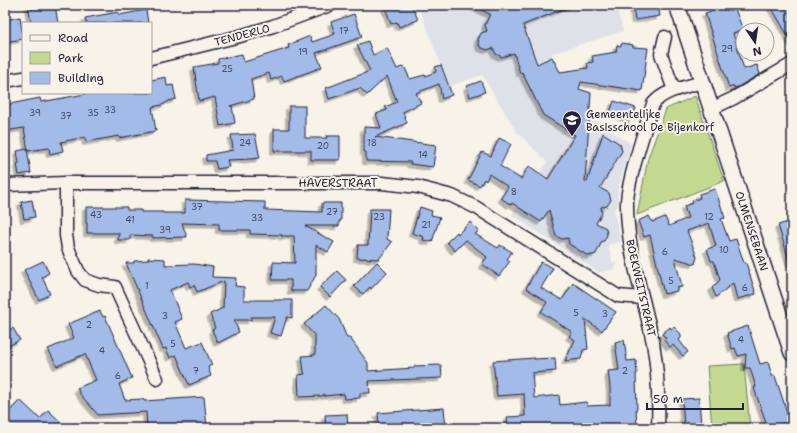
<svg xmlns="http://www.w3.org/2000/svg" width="797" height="433" font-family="'Shantell Sans',sans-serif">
	<defs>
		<filter id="shadow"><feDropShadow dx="-3.5" dy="3.5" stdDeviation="0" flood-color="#0004"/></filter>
	</defs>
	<rect width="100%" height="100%" fill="#f7f3e8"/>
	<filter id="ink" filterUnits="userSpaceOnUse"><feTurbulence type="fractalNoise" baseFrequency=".025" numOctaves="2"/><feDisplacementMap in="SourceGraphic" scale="8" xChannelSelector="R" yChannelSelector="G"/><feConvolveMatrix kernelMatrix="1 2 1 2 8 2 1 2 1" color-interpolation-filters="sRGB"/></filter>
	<g filter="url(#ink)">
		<path fill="#dee2e8" d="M418,5H616L623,31L551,54L579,110L631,144L618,189V205L614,210L621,242L608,245L613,263L617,262L613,270L598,272L512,215L547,162L516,131L482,75L449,86Z"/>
		<g fill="#c3d98f" stroke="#727e65">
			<path d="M695,96L724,181L637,215L648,158L666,109Z"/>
			<path d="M744,364L750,428H712L707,366Z"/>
		</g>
		<g fill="#a3bbe8" stroke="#22223b" filter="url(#shadow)">
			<path d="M28,5H55L58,23H31Z"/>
			<path d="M391,5H412L418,20L399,27L397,22L391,24L385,7Z"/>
			<path d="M470,5H573L523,25L537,64L552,57L560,72L588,68L587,63L593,62L592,56L616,52L617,45L621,46L622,43L633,45V47L648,48L642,91L581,82L579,89L591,93L585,181L587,182L603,133L620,144L622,151L600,188L609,193L611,200L607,206L601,207L602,213L596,223L606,228L607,235L604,241H602L596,254L588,256L569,244L568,238L562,239L556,236L549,210L541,222L512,203L511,205L501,198L508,187L489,174L486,181L484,179L480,186L468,180L482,152L491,156L499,138L511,144L500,166L521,179L529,166L548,179L575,135L543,115L522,72L520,73L514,53L502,57L496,54L493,48L487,50L480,47L478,40L481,33L487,31L485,25L490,14Z"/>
			<path d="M633,5H658L660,16L635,20Z"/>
			<path d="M770,5H792V43Z"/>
			<path d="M728,6L730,11L735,9L743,30L733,33L744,69L757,65L760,74L738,87L734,88V86L729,88L705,13Z"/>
			<path d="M146,10L148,23H86L85,18L118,12L119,15Z"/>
			<path d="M354,14L362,37L316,53L322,67L284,81L282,76L271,80L269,73L251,79L254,99L230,106H232L235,123L220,126L215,97L199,101L194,67L218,63V59L242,54L244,62L289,48L288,45L310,36L312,42L335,34L331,22Z"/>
			<path d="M20,17L23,39L5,42V20Z"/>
			<path d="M368,41L373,55L387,48L397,69L404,66L410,79L425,75V76L436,72L435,67L441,65L452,95L442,99L439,84L416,93L421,103L403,112L407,123L375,137L436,145L433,167L410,164L411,162L366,161V152H364V127L381,128L376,114L387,110L385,107L397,102L387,76L367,95L360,88L329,99L326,88L370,71L357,45Z"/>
			<path d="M166,77L167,86L173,85L176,99L169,101L162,105L152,107L156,131L119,138V136L86,142L85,137L61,142L63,151L50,154L49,148L28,151L24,128L5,131V105L40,98L41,102L85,94V93H151V80Z"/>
			<path d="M481,81L485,92L470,97L467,86Z"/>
			<path d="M614,101L636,108L632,120L610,112Z"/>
			<path d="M289,106H305V138H327L326,136H340V160H311V151H274V129H289Z"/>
			<path d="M255,134L260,158L251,159L227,160L229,167L217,169L215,161H206V155L233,150L231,135Z"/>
			<path d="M27,149L31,173L19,175L17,164L19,163L17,151Z"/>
			<path d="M715,189L725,218L721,219L729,241L736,239L744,263H746L756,294L737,299L733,283L716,297L712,288L720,280L714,261H711L707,249L716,246L709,223L687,231L697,257L695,264L675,258L682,287L677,288V291L664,294L650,235L644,237L638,221L649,216L652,222L665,217L669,226L688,218L684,206L693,203L692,201L700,198L699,194Z"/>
			<path d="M32,200L35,217L24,219L21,202Z"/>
			<path d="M185,200L265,202V210L322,212V203H341V221H339V226H305L334,242L328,252L316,245V275L307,291H291V280H272L273,262L295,263L294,236H281L282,235L250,234V230H219V224L182,223L187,237L153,238V236L130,235V240H118L119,233H87V223H86V207H127V210H141V212H163V213H185Z"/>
			<path d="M420,207L432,211L431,215L440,217L432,242L423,240L424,237L412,233Z"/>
			<path d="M370,209H389L387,239L392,242L379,259L357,258L358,245H368Z"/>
			<path d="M792,221V263H790L778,225Z"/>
			<path d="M470,222L479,231L475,234L498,248L500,245L512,252L507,259L510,261L499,276L482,264L487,257L466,240L455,251L447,242L457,232L458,234Z"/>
			<path d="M148,258L165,259V265L194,264L213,267L212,277L236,278L235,286L244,287V300H292V318L287,317L281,336L270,333L275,317H251V320H234L239,332L218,343L212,330L215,328L210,314L223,308L224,281L197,292L194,285L190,287L188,282L170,290L182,319L175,322L186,348L202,342L212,365L208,367L211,376L189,385L176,355L170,358L166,348L163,349L126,263H134V261L148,260Z"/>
			<path d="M43,261L49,273L42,277L50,294L39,300L24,270Z"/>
			<path d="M377,262L387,272L371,289L370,287L363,294L354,286Z"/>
			<path d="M541,262L553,268L541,288L562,300L573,283L616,312L602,331L585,319L588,349L583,350L581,359L565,361L575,340L569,336L572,332L541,312L547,302L526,288Z"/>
			<path d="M337,271L346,280L330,297L320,287Z"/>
			<path d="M326,305L339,319L347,338H350L368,363V371L414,368V366L441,365L442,378L369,381L370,393H360V398L345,399L344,394L324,396V394L322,396L299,397L298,375L305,374L304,372L302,356L315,355V336L304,324Z"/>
			<path d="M100,311L103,317L105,316L132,378L119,384L125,400L143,399L144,401L204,397L207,428H147L146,412L98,415L80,394L77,388L96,380L85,354L57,366L48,349L74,338L68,324Z"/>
			<path d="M748,326L760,364L768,362L772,376H775L790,421L770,428H768L754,388L756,387L750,368H745L746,354L738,356L735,348L732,349L727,333Z"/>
			<path d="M670,327L671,329L674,327L681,334V338L679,340L688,352L683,356L673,345L670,347L664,340L666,338L662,334Z"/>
			<path d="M13,328L20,340L8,346L5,341V332Z"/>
			<path d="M624,340L627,361L636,360L637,374H636L637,409H636L637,428H508L507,417L525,416L524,394L497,396L493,361L535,358L534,359L555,358L556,371L532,373L534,398L559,395L560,405L586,402L587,406L610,405V387L608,371L619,370L615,342Z"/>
			<path d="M699,398L701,425L684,426L682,399Z"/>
			<path d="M20,400L40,419L48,410L67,428H10L5,423V416Z"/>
			<path d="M444,408L446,428H379L378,413Z"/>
			<path d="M347,414L348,428H326L325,415Z"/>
		</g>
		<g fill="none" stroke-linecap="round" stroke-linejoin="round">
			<g stroke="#22223b" stroke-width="15">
				<g id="minor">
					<path d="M665,37L661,54L674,90"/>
					<path d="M151,58L240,36L273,26L330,5"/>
					<path d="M5,81L23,78"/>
					<path d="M711,109L734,98L792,64"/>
					<path d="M66,183V235L68,248L78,271L85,280L99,285L115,287L157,379"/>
					<path d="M5,185L66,183H382L418,187L452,196L477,208L618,296L642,298"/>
					<path d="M658,428C659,400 658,371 653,343C644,296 626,250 627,201C628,186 632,173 636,159C641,141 647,122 653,104C664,90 686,87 702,82"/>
				</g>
			</g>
			<g stroke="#22223b" stroke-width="18">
				<path id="tertiary" d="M677,5L792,353"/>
			</g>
			<use href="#minor" stroke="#f7f3e8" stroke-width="12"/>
			<use href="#tertiary" stroke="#f7f3e8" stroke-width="15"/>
		</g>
	</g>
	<defs>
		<g id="school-pin" transform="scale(1)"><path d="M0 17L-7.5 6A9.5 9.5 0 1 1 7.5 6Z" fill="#22223b" stroke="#f7f3e8"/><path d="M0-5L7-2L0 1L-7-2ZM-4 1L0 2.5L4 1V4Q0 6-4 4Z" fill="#fff"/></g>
	</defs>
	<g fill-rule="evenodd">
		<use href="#school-pin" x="572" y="120"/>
	</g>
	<g text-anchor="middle" stroke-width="4" stroke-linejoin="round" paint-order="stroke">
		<g font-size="9" fill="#424866">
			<text x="344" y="34">17</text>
			<text x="727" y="52">29</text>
			<text x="303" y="55">19</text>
			<text x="227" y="72">25</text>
			<text x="110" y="113">33</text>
			<text x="35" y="116">39</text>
			<text x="93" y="116">35</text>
			<text x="66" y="119">37</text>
			<text x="245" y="146">24</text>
			<text x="372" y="146">18</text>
			<text x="323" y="149">20</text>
			<text x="423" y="158">14</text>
			<text x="514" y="195">8</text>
			<text x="197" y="210">37</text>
			<text x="332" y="215">27</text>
			<text x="96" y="218">43</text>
			<text x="379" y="220">23</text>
			<text x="709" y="220">12</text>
			<text x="257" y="221">33</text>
			<text x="130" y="223">41</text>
			<text x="426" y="228">21</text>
			<text x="165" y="233">39</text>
			<text x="724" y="253">10</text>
			<text x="665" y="255">6</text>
			<text x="671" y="284">5</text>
			<text x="147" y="289">1</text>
			<text x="745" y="291">6</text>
			<text x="576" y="316">5</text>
			<text x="605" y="317">3</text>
			<text x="165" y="319">3</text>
			<text x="89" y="328">2</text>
			<text x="741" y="343">4</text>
			<text x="173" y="347">5</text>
			<text x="102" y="354">4</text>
			<text x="196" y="374">7</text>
			<text x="625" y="374">2</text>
			<text x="118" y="379">6</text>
		</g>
		<g font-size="11" fill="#22223b" stroke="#f7f3e8">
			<text transform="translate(242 35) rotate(-15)" y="4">TENDERLO</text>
			<text x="338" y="187">HAVERSTRAAT</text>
			<text transform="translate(752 231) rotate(72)" y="4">OLMENSEBAAN</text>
			<text transform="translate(641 288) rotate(77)" y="4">BOEKWEITSTRAAT</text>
		</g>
		<g font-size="11" fill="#22223b" stroke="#f7f3e8" text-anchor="start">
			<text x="586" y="118">Gemeentelijke<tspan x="586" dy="13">Basisschool De Bijenkorf</tspan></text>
		</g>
	</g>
	<rect width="797" height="433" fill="none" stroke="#f7f3e8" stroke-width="20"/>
	<rect x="10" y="10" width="777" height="413" fill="none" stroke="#22223b" stroke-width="1.5" filter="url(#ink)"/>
	<rect x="22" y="22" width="130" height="72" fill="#f7f3e8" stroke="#a29fa3"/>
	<rect x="30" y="35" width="20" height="6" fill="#f7f3e8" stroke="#a29fa3"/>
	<text x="58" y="42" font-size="12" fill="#22223b">Road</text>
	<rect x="30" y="52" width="20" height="12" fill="#c3d98f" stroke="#a29fa3"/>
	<text x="58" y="62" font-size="12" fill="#22223b">Park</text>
	<rect x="30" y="72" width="20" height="12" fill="#a3bbe8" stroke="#a29fa3"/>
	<text x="58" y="82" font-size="12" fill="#22223b">Building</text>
	<g transform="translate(755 42) rotate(167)"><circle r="19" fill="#f7f3e8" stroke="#a29fa3"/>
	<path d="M0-3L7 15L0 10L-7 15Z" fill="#22223b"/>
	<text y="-6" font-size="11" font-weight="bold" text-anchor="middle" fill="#22223b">N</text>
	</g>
	<path d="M647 403v6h96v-6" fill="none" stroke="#22223b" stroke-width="2"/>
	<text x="653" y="403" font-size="12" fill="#22223b" stroke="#f7f3e8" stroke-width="3" paint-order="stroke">50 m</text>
</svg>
